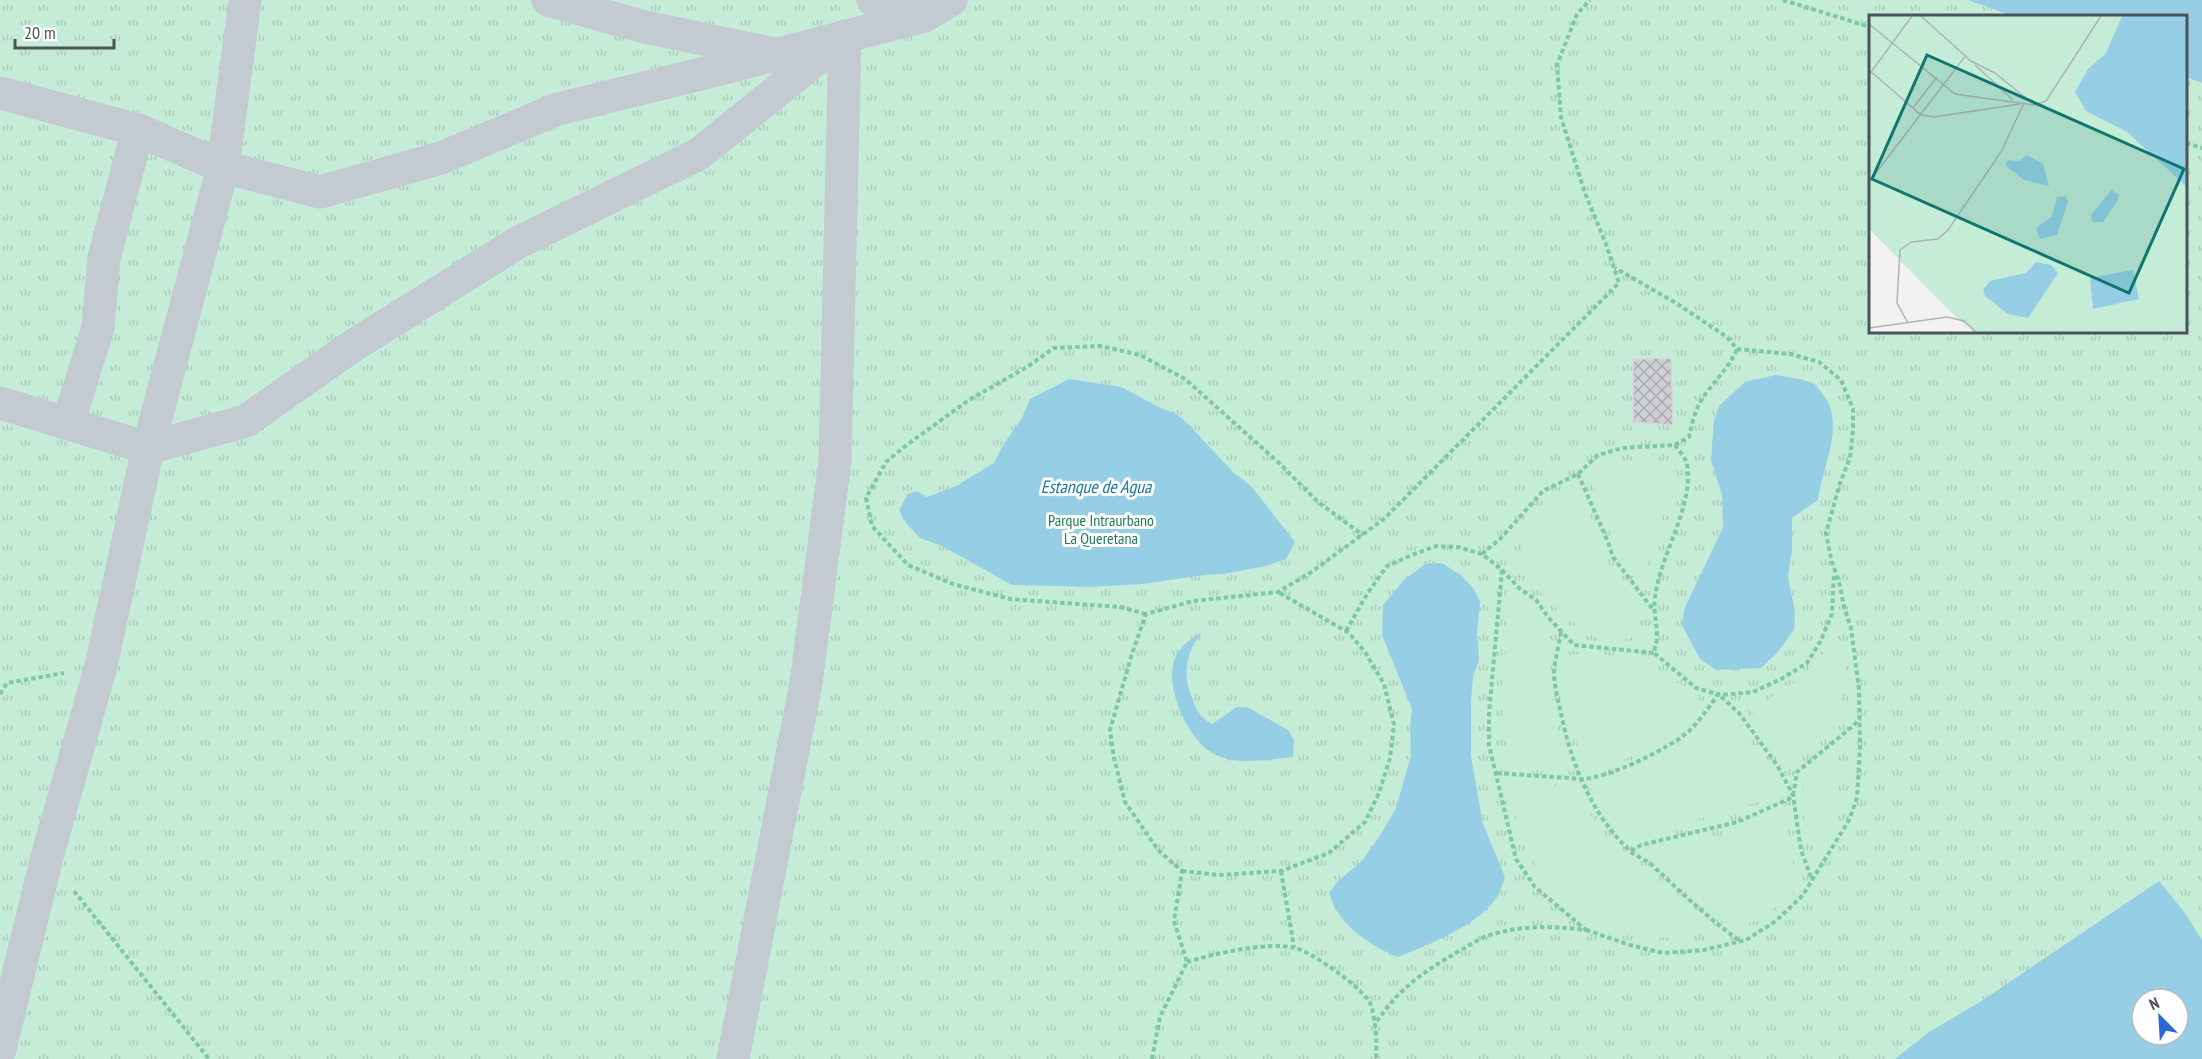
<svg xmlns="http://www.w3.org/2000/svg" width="2202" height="1059" font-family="'PT Sans Narrow',sans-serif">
	<defs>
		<pattern id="park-tufts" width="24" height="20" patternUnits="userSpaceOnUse" patternTransform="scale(1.5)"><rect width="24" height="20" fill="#c5ecd7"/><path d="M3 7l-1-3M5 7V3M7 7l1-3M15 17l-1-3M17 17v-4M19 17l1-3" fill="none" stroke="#abccbb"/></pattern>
		<pattern id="building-cross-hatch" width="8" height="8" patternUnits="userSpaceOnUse" patternTransform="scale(1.5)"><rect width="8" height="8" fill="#cfd0d5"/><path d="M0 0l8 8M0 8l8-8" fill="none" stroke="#aaabb0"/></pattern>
	</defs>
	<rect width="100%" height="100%" fill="#f3f2f1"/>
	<path fill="url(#park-tufts)" fill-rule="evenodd" d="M0,0H2202V1059H0ZM1870,16H2186V332H1870ZM2142,999H2178V1035H2142Z"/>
	<g fill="#c5ecd7">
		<path d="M1643,459L1670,463L1673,489L1662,518L1644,577C1620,562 1623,557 1611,534C1586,487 1584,466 1643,459Z"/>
		<path d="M1563,498H1582L1597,531L1603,554L1612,575L1641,615L1636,636C1625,640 1612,643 1600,639C1581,634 1530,587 1524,567C1520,555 1521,539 1521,526L1543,509Z"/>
		<path d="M1510,597C1528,603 1548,623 1551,643C1553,650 1550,659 1550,666C1550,701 1560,738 1568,771L1512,760L1504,730L1502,661L1509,644L1507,626Z"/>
		<path d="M1834,636C1852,662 1847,700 1830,725C1821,739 1803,750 1792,761C1771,758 1756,727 1752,709C1791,685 1810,678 1834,636Z"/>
		<path d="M1587,653L1616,656L1637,661L1658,674L1695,691L1703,709L1671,740L1612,764L1592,768C1577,750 1557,698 1558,674C1558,668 1562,661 1564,656Z"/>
		<path d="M1720,704L1738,723L1745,738L1759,750L1775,773L1780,792L1771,799L1721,811L1652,835L1629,836L1608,817L1589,785C1623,774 1663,758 1690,734C1700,724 1709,713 1720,704Z"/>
		<path d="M1832,750L1839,757L1838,815L1825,847H1814L1805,826L1803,779Z"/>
		<path d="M1512,783L1578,788C1590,815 1603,842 1626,862C1655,885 1690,903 1711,933L1678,937L1650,938L1618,934L1587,911L1566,891L1536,868L1516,821Z"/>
		<path d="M1773,809L1792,810L1788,831L1795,878L1793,897L1748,924L1728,923L1699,905L1683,881L1662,867L1649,848L1662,846L1680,838L1711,840L1734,833Z"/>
	</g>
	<g fill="#96cfe5" fill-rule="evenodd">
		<path d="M1968,0H2202V83L2186,77V16H2013Z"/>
		<path d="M1776,375C1787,378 1802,378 1812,383C1816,384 1819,389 1822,393C1847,423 1822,466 1818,500L1792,518V550L1788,577L1795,611L1794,630L1777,653L1761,668L1716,670L1700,659L1682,625L1685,607L1723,528L1722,495L1711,460L1714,420L1720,405L1745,382Z"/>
		<path d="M1069,379L1121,387L1159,407L1174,413L1184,420L1234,473L1251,486L1295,542L1286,559L1266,566L1224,574L1205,575L1143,584L1090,587L1012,585L942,546L920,538L906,523L899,510L908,494L917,491L927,497L956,486L994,463L1003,445L1022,418L1030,399Z"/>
		<path d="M1442,563L1462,576L1474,589L1480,602L1477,633L1479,660L1473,677L1471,702V756L1483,824L1505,877C1503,883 1501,889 1498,895C1482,924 1428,945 1398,957C1375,948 1350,932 1337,911C1333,906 1332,899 1329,893L1337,882L1362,861L1381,834L1396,808L1411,756L1410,727L1412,709L1382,635L1383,605L1404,580L1425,564Z"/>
		<path d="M1202,632C1186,652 1182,674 1192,698C1196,710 1201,718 1212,724L1237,707H1247L1288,730L1294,740L1293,757C1269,759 1239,766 1216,755C1189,743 1165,689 1174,661C1178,647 1191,639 1202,632Z"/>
		<path d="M2159,881L2185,913L2202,940V1059H1895L1929,1032L1980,1002ZM2142,999H2178V1035H2142Z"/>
	</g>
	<path fill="url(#building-cross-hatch)" stroke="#d6d7dc" stroke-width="1.5" d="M1671,358L1673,425L1633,422V359Z"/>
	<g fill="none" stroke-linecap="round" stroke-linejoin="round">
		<g stroke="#7fc7a9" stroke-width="4" stroke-dasharray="4.5 3" stroke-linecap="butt">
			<path d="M1783,0L1870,27"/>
			<path d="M2186,143L2202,148"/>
			<path d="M1675,445C1679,451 1686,458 1687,464C1694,508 1660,554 1655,598C1653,612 1657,622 1657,635C1657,641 1655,647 1654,653L1696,688L1721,695L1753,692L1781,679L1807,663L1820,642L1832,614L1834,573"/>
			<path d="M1578,474L1608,542L1613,557L1654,611"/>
			<path d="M1482,554L1500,539L1543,491L1578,474L1598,455L1622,448L1675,445L1689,437C1692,423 1695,409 1704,396C1715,380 1729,368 1737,349"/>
			<path d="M1502,570L1519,588L1536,600L1548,617L1574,645L1654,653"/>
			<path d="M1146,614L1120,607L1010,599L953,584L908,565L872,526L866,498L886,462L908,444L969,400L1027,367L1054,348L1100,346L1140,355L1185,379L1279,463L1318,502L1363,535"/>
			<path d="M1346,631L1367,594L1387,566L1412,555L1436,546L1458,547L1482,554L1502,570L1489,713V745L1516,859L1535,887L1586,930C1553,926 1522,925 1490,935C1480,938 1470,945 1461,950C1423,972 1400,987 1375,1024"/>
			<path d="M1561,632C1559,645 1555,659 1554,672C1554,686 1558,699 1561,713C1571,763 1591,813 1628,849C1635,857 1647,859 1654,867C1682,893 1709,919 1740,941"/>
			<path d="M0,694L7,683L64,673"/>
			<path d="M1497,773L1581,779C1607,779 1671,748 1690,730C1701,719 1710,706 1718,694L1739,713L1777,765L1793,795L1801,850L1812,880"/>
			<path d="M1631,851L1641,845L1737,822L1789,799L1793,795L1797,772L1853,726L1860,719"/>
			<path d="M1182,871L1219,875L1281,871L1329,853L1365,822L1379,793L1390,758L1394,725L1384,684L1365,652L1349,633L1278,592"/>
			<path d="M1281,871L1294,947"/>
			<path d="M74,891L209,1059"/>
			<path d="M1586,930L1630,945L1663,953L1704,950L1746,940L1776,921L1803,895L1849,820L1857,798L1860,747L1859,689L1851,628L1844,607L1840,586L1831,559L1826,533L1840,483L1850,458L1853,430V409L1841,380L1819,362L1790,354L1737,349L1727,337L1676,303L1615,268"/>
			<path d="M1187,962C1212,954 1269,941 1295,948C1311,951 1366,990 1371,1005C1376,1021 1377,1042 1376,1059"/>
			<path d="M1152,1059L1160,1017L1187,962L1174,921L1182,871L1158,850L1125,802L1114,758L1110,730L1131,657L1146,614L1193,601L1278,592L1310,573L1385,518L1619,283L1606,244L1585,193L1561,117L1557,65L1577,14L1590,0"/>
		</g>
		<g stroke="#c3cad1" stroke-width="33">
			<path d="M548,0L645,27L770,53"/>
			<path d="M873,0L924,16"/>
			<path d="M0,93L138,130L223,167L320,192L441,158L558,109L709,72L924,16L951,0"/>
			<path d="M0,403L148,448L246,421L351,347L519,242L699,154L835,44"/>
			<path d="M68,423L98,328L104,258L138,130"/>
			<path d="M0,1049L47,857L101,666L148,448L223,167L245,0"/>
			<path d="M733,1059L806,683L835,461L845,36"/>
		</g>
	</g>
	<g text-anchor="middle" stroke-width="6" stroke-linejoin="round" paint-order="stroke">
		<g font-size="16" fill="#207a54" stroke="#fff">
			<text x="1101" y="526">Parque Intraurbano<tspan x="1101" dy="18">La Queretana</tspan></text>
		</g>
		<g font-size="18" font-style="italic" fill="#197ba1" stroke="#fff">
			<text x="1096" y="493">Estanque de Agua</text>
		</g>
	</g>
	<g transform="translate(1869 15)">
		<rect width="318" height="318" fill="#f3f2f1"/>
		<path d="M0,1H318V317H105L88,303L0,214Z" fill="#c5ecd7"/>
		<path d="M206,198L220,209L215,214L222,211L224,225L205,222L203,214H214L204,212ZM194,210L201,214L209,238L196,229Z" fill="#c5ecd7"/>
		<path d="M253,1H318V172L258,117L217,96L206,77L219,54L237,38ZM158,140L174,149L180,171L155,165L137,151L138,145L150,146ZM242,175L250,179L249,185L234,207H223L222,200ZM197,181L199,187L188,220L171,224L167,213L183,201L188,182ZM167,247L182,250L189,258L159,303L139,299L116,281L114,275L121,266L157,258ZM264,255L270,284L224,294L221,263Z" fill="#96cfe5"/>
		<path fill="none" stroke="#b0b2b6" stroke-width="1.5" d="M52,1L102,46L126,58L163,88M0,9L86,79L165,90L177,86L232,1M106,50L144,85M0,55L52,100L65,102L151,89M0,60L43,1M44,93L68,62M0,167L97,40M39,308L28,288L31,235L42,227L69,224L79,215L132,137L155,88M0,313L78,302L95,306L107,317"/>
		<path fill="#0f766e" fill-opacity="0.15" stroke="#0f766e" stroke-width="3" d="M58,40L315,154L260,278L3,164Z"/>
		<rect width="318" height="318" fill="none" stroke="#4b535d" stroke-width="3"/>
	</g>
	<g transform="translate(2160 1017) rotate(336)"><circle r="28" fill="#ffffff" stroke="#b7babe" stroke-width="1.5"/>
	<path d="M0-4.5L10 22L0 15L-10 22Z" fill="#2a68d5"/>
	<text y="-9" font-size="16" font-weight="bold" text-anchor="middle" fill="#4b535d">N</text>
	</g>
	<path d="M15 39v9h99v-9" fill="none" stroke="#4b535d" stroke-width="3"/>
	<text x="24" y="39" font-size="18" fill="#4b535d" stroke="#ffffff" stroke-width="4.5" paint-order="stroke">20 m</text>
</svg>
